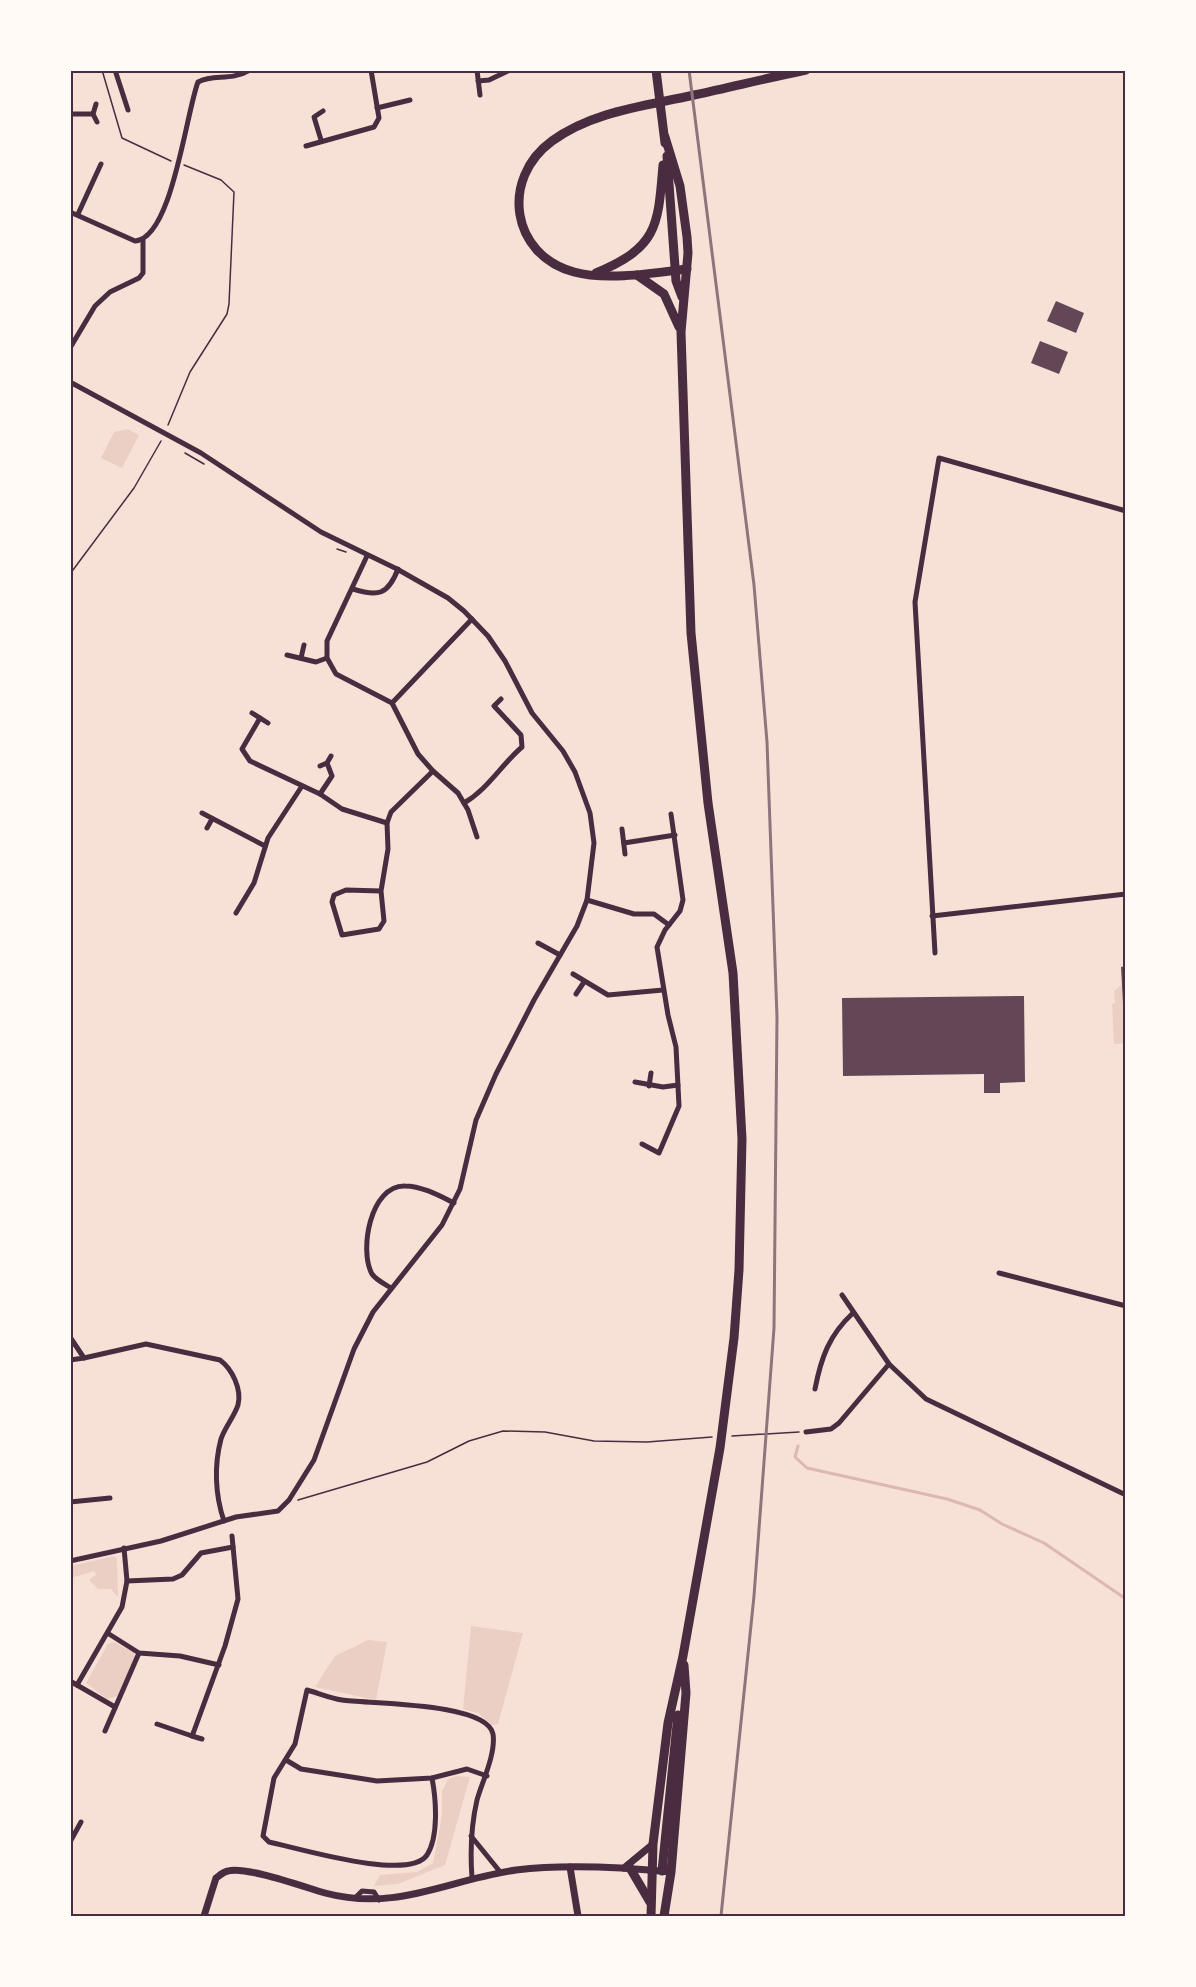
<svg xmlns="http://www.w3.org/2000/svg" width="1196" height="1987" font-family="Signika,sans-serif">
	<rect width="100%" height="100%" fill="#f7e1d7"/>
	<g fill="#ebcfc5">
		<path d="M127,429L139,435L122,468L101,458L114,432Z"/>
		<path d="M1122,984L1125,1043L1114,1044L1112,1004L1115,1003L1114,991Z"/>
		<path d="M114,1556L117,1558L118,1597L111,1589H98L89,1580L96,1575L95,1571L71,1578V1566Z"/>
		<path d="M471,1626L523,1633L498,1724L492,1725L478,1713L463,1709Z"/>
		<path d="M368,1640L387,1642L376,1700L315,1687L335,1656Z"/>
		<path d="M114,1642L134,1653L135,1658L117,1696L107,1699L86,1683L108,1644Z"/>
		<path d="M456,1776L470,1777L445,1865L398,1884L374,1886L380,1875L417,1872L433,1863L442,1816V1791L448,1779Z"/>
	</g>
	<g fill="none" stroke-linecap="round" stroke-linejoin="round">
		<path stroke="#dcb8b0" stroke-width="3" d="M798,1446L795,1457L807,1468L947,1499L980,1510L1002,1524L1044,1543L1126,1599"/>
	</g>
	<g fill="#644757">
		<path d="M1056,301L1084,313L1076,333L1047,321Z"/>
		<path d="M1040,341L1068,352L1059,374L1031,363Z"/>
		<path d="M1126,966V1022H1124L1121,967Z"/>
		<path d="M1024,996L1025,1082L1000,1083V1093H984V1074L843,1076L842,998Z"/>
	</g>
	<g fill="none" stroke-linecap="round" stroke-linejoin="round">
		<g stroke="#4a2c40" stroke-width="1.5">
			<path d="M102,70L122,138L171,161"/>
			<path d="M168,425L190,372L227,314L229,304L234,192L221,180L184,165"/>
			<path d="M185,453L204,464"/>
			<path d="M337,549L346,552"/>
			<path d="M70,574L134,488L161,441"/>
			<path d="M732,1436L799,1432"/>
			<path d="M298,1500L427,1462L469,1441L503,1431L545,1432L594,1441L647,1442L712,1437"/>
		</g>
		<g stroke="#4a2c40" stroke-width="5">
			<path d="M115,70L128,110"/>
			<path d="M477,70L480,95"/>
			<path d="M478,81L489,80L510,70"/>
			<path d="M96,104L93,114L97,122"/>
			<path d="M377,108L410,100"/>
			<path d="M70,114H93"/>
			<path d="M321,140L314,117L323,111"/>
			<path d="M306,146L374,127L379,118L371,70"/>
			<path d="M70,212L135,241C172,239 186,113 198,82C215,73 229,82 250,70"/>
			<path d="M78,214L101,164"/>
			<path d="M70,348L95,306L110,292L139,278L143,273V241"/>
			<path d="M70,382L201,453L321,532L397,569L448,598L464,611L488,636L505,661L532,713L563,751L575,772L590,813L594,843L587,900L577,926L534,1000L496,1074L476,1120L460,1189L442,1225L373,1312L354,1349L314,1460L289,1500L278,1511L236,1517L161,1541L70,1561"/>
			<path d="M367,556L327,641V658L336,674L392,703L418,754L433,771L458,793L468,810L477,837"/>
			<path d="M353,589C378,597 388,595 398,569"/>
			<path d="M287,655L316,662L327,658"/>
			<path d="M301,658L304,645"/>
			<path d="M392,703L472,619"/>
			<path d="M252,713L268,723"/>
			<path d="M260,718L242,749L250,761L320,794L342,809L387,823L391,812L433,771"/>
			<path d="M320,766L327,763L331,756"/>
			<path d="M320,794L332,776L327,763"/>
			<path d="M464,803C488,789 501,765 522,747L521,735L494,706L501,699"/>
			<path d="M202,813L265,846"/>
			<path d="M207,828L212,819"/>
			<path d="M622,829L625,854"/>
			<path d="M624,843L675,835"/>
			<path d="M381,891L346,890L334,895L332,902L342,935L379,929L384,921L381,891L388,849L387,823"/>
			<path d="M587,900L634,914H654L669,925"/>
			<path d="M236,913L254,883L268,838L302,786"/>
			<path d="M932,916L1126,894"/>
			<path d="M538,943L560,955"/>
			<path d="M935,953L915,602L939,458L1126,511"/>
			<path d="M573,974L608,995L663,990"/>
			<path d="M576,994L584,982"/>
			<path d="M635,1082L663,1087L678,1085"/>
			<path d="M649,1086L651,1073"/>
			<path d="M642,1144L659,1153L679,1106L676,1047L668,1015L657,947L665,930L680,911L683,900L671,814"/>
			<path d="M999,1273L1126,1306"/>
			<path d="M391,1288C385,1284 376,1280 372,1274C359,1251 370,1185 405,1186C422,1186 440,1196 454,1203"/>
			<path d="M842,1295L889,1364L926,1399L1126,1495"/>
			<path d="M70,1337L84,1358L70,1360"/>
			<path d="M84,1358L146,1344L220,1360C232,1369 242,1389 238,1405C234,1417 225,1427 221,1439C214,1465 215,1495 224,1521"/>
			<path d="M815,1389C821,1358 829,1335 853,1313"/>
			<path d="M806,1432L831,1429L839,1423L889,1364"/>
			<path d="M70,1502L110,1498"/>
			<path d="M127,1581L173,1579L182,1575L201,1553L233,1547"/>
			<path d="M109,1634L139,1653L180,1656L219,1665"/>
			<path d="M70,1681L115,1707"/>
			<path d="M77,1685L122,1607L127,1581L124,1548"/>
			<path d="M157,1724L192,1736L194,1731L225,1646L238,1599L232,1536"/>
			<path d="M105,1731L139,1653"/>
			<path d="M192,1736L202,1739"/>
			<path d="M286,1760L301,1769L377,1781L432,1778L467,1769L487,1776"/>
			<path d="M432,1778C436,1799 439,1836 427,1855C409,1882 298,1848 269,1842L263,1836L274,1778L295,1744L307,1690C318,1693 330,1698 342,1700C368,1704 487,1702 493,1734C496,1754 482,1782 477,1800C471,1826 470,1851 472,1878"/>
			<path d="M471,1836L501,1873"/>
			<path d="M70,1842L81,1822"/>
			<path d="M355,1898L362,1891L374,1892L379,1900"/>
		</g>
		<g stroke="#4a2c40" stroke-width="7">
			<path d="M570,1867L578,1916"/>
			<path d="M624,1868L653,1844"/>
			<path d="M204,1916L216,1878C220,1875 223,1872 228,1871C246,1866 304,1887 325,1893C397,1912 446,1880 516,1870C567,1864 620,1867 671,1872"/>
		</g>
		<g stroke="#4a2c40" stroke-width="9">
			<path d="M656,70L665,143"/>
			<path d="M667,156L676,281L682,297"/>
			<path d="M687,269C655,273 606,281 574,272C511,255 500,179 552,141C593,111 646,106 694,95C731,87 768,78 806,70"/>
			<path d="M596,273C658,247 658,226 663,165"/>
			<path d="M637,275L664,294L679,327"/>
			<path d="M630,1868L650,1902"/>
			<path d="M662,1871L678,1715"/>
			<path d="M651,1916L653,1844L668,1723L683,1656L720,1448L734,1338L739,1270L742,1139L733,973L708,803L691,633L681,332L688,253L687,237L680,186L665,137"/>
			<path d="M664,1916L671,1872L686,1693L684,1665"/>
		</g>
		<path stroke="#8f747c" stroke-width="3" d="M689,70L754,585L767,742L777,1017L774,1328L754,1596L721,1916"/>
	</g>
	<rect width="1196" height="1987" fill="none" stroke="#fffaf5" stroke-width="144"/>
	<rect x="72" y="72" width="1052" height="1843" fill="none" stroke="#4a2c40" stroke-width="2"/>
</svg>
